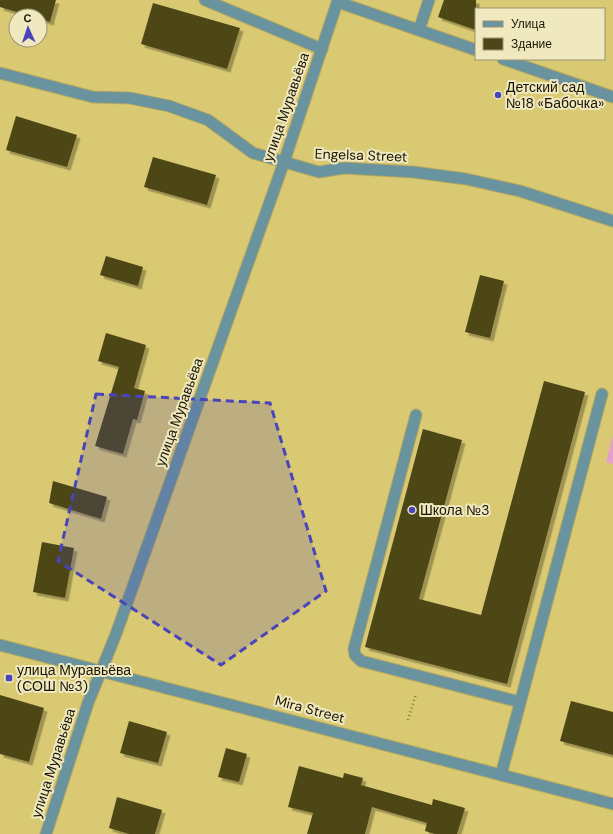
<svg xmlns="http://www.w3.org/2000/svg" width="613" height="834" font-family="'DM Sans',sans-serif">
	<defs>
		<filter id="shadow"><feDropShadow dx="3.5" dy="3.5" stdDeviation="0" flood-color="#0004"/></filter>
	</defs>
	<rect width="100%" height="100%" fill="#d9c973"/>
	<path fill="#e49fce" d="M613,436V464L606,462Z"/>
	<g fill="#4e4618" filter="url(#shadow)">
		<path d="M0,0H56L50,22L40,19V16H30L0,7Z"/>
		<path d="M444,0H476V30L438,17Z"/>
		<path d="M153,3L240,28L227,69L141,44Z"/>
		<path d="M16,116L77,135L67,167L6,150Z"/>
		<path d="M153,157L216,175L207,205L144,187Z"/>
		<path d="M106,256L143,267L138,286L100,275Z"/>
		<path d="M480,275L504,281L490,338L465,332Z"/>
		<path d="M106,333L146,345L134,388L145,391L137,420L133,419L123,454L95,446L119,367L98,361Z"/>
		<path d="M544,381L585,392L507,684L365,647L423,429L462,440L419,599L481,615Z"/>
		<path d="M53,481L107,497L101,519L49,503Z"/>
		<path d="M42,542L74,548L65,598L33,592Z"/>
		<path d="M0,695L44,708L29,762L0,754Z"/>
		<path d="M571,701L613,712V755L560,741Z"/>
		<path d="M129,721L167,732L158,763L120,753Z"/>
		<path d="M226,748L247,754L239,782L218,777Z"/>
		<path d="M299,766L343,778L344,773L363,778L361,785L432,805L433,799L465,808L457,834H435L425,831L427,823L372,807L365,834H307L313,813L288,807Z"/>
		<path d="M117,797L162,810L155,834H129L109,828Z"/>
	</g>
	<g fill="none" stroke-linecap="round" stroke-linejoin="round">
		<g stroke="#b7a95e" stroke-width="13">
			<g id="service">
				<path d="M338,2L476,50"/>
				<path d="M419,30L429,0"/>
				<path d="M503,59L613,97"/>
				<path d="M416,415L354,649L355,655L361,661L520,702"/>
				<path d="M501,775L602,394"/>
			</g>
		</g>
		<g stroke="#b7a95e" stroke-width="13">
			<g id="minor">
				<path d="M205,0L322,49"/>
				<path d="M0,73L93,97L130,98L169,106L208,120L253,153L319,172L344,168L413,172L466,179L520,191L613,221"/>
				<path d="M0,645L613,804"/>
				<path d="M46,834L88,703L116,634L284,162L338,0"/>
			</g>
		</g>
		<path stroke="#83783f" stroke-width="2.5" stroke-dasharray="1 3" stroke-linecap="butt" d="M408,720L416,694"/>
		<use href="#service" stroke="#6a93a0" stroke-width="11"/>
		<use href="#minor" stroke="#6a93a0" stroke-width="11"/>
	</g>
	<path fill="#4a44bb" fill-opacity="0.2" stroke="#4a44bb" stroke-width="3" stroke-dasharray="8 5" stroke-linejoin="round" d="M96,394L270,403L326,591L221,665L58,561Z"/>
	<g fill="#4a44bb" stroke="#f0e9c0" stroke-width="1.5">
		<circle cx="498" cy="95" r="4"/>
		<circle cx="412" cy="510" r="4"/>
		<rect x="5" y="674" width="8" height="8" rx="2"/>
	</g>
	<g text-anchor="middle" stroke-width="4" stroke-linejoin="round" paint-order="stroke">
		<g font-size="14" fill="#1a1500" stroke="#f0e9c0" text-anchor="start">
			<text x="506" y="92">Детский сад<tspan x="506" dy="16">№18 «Бабочка»</tspan></text>
			<text x="420" y="515">Школа №3</text>
			<text x="17" y="675">улица Муравьёва<tspan x="17" dy="16">(СОШ №3)</tspan></text>
		</g>
		<g font-size="14" fill="#1a1500" stroke="#f0e9c0">
			<text transform="translate(286 107) rotate(-71)" y="5">улица Муравьёва</text>
			<text transform="translate(361 155) rotate(2)" y="5">Engelsa Street</text>
			<text transform="translate(179 412) rotate(-70)" y="5">улица Муравьёва</text>
			<text transform="translate(310 709) rotate(15)" y="5">Mira Street</text>
			<text transform="translate(53 763) rotate(-72)" y="5">улица Муравьёва</text>
		</g>
	</g>
	<rect x="475" y="8" width="130" height="52" fill="#f0e9c0" stroke="#9a9473"/>
	<rect x="483" y="21" width="20" height="6" fill="#6a93a0" stroke="#9a9473"/>
	<text x="511" y="28" font-size="12" fill="#1a1500">Улица</text>
	<rect x="483" y="38" width="20" height="12" fill="#4e4618" stroke="#9a9473"/>
	<text x="511" y="48" font-size="12" fill="#1a1500">Здание</text>
	<g transform="translate(28 28) rotate(357)"><circle r="19" fill="#f0e9c0" stroke="#9a9473"/>
	<path d="M0-3L7 15L0 10L-7 15Z" fill="#4a44bb"/>
	<text y="-6" font-size="11" font-weight="bold" text-anchor="middle" fill="#1a1500">С</text>
	</g>
</svg>
